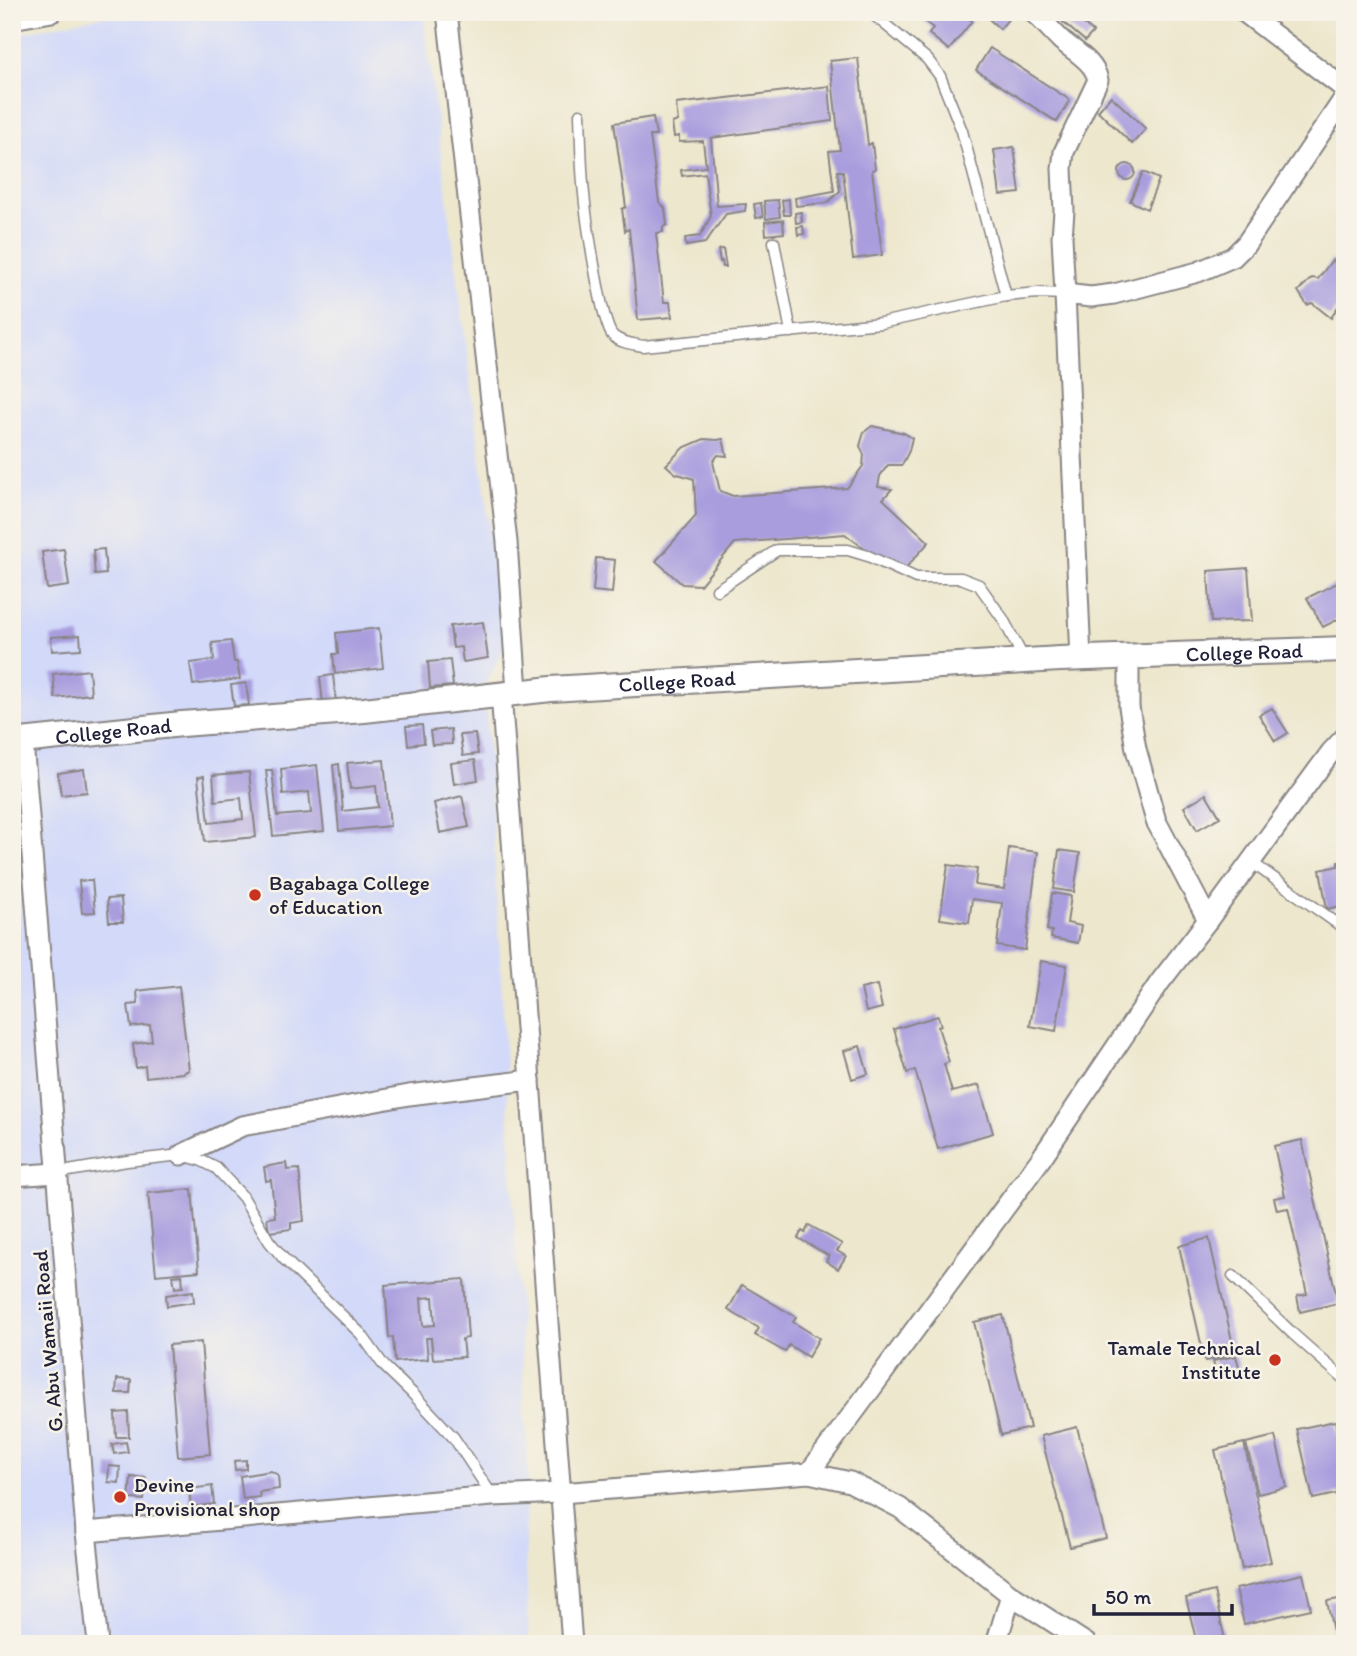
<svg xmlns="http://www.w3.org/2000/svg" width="1357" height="1656" font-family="Itim,sans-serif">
	<rect width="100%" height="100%" fill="#f7f3e8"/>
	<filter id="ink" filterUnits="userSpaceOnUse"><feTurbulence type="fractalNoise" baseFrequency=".0143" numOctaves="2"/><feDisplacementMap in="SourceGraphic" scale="14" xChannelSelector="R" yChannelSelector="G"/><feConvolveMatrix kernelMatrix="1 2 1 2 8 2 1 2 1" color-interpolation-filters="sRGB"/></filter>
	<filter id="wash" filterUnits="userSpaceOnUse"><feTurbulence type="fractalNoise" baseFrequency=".00686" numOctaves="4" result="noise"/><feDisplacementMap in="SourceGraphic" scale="28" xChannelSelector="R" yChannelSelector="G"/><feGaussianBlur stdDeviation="1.57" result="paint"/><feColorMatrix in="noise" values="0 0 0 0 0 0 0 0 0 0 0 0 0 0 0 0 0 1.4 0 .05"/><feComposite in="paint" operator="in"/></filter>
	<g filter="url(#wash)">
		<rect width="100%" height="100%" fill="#ede7cd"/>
		<path fill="#d2d9f9" d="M123,12H423L505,645L485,686L528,1466L525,1530L529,1644H12V35Z"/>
		<g id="blocks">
			<g fill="#a99dde" fill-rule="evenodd">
				<path d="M913,12H960L972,21L949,50L929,34L933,28Z"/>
				<path d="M981,12H1007L1010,17L1000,29Z"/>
				<path d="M1061,12H1070L1093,32L1085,41L1057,17Z"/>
				<path d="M990,48L1070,100L1057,122L976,70Z"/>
				<path d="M858,58L868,145L872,143L875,169L872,170L882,255L853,259L843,171H837L840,191L827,203L796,206L795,198L834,191L829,151L840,150L830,61Z"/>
				<path d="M829,86L832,121L711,138L717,206L746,204L745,211L726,214L705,243L686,246L685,238L700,236L711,216L705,173L682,176L681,170L706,167L703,141L679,142V136L674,137L672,123L678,121L676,104Z"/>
				<path d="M1111,96L1146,129L1132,144L1098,111Z"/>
				<path d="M653,117L656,136H650L659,202L665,208L667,225L663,227V232L656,233L664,302H670L672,317L638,320L629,229L625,231L622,209L626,207L614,123Z"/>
				<path d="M1014,147L1020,193L1000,195L994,150Z"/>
				<circle cx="1127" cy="172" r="8"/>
				<path d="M1143,172L1159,179L1147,209L1130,201Z"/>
				<path d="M789,199L790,215H784L782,200Z"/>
				<path d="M778,200L780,217L766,219L764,201Z"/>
				<path d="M761,203L763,217L756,218L754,204Z"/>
				<path d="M801,212L802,222L796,223L795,213Z"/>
				<path d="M783,220L784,233L766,235L765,222Z"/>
				<path d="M803,226L804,234L798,235L797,227Z"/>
				<path d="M723,249L726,267H723L722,261L720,262L718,250Z"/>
				<path d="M1332,260L1345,270V295L1331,318L1312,303L1307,305L1298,291L1312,278L1318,279Z"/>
				<path d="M872,426L904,433L912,438L909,451L902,465H888L880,476L878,487L892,489L883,499L929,542L903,571L878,559L845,534L735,543L700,585L682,584L656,561L696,516L694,479L675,473L666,465L683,448L704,439L717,440L723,439L727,456L718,455L713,462L720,491L733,496L847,488L863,466L864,455L860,446L864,432Z"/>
				<path d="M64,549L69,586L47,589L42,552Z"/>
				<path d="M104,549L106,574L95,575L93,550Z"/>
				<path d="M596,558L615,560L612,593L593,591Z"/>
				<path d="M1248,568L1252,621L1211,622L1208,571Z"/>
				<path d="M1345,579V594L1342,596L1345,602V616L1323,627L1307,598Z"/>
				<path d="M483,622L488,658L463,662L461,647L453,648L450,626Z"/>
				<path d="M379,628L383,668L335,674L333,654H338L336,633Z"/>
				<path d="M80,635L81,649L52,651L51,637Z"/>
				<path d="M231,641L234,662H237L240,679L193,685L190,663L214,660L212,643Z"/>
				<path d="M450,660L453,686L430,688L428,662Z"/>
				<path d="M89,670L91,694L55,698L53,674Z"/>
				<path d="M333,675L336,702L323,704L320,677Z"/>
				<path d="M246,683L249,705L234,706L231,685Z"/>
				<path d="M1272,708L1288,733L1275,741L1259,715Z"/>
				<path d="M422,725L424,743L408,745L406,726Z"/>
				<path d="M451,729L452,744L432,745L430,731Z"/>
				<path d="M475,734L478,754L463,756L460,735Z"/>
				<path d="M384,760L390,826L339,831L333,765L339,764L343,811L378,807L376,786L350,789L347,763Z"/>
				<path d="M475,760L478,780L454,784L451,763Z"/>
				<path d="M317,765L324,831L273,836L266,770H272L277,816L311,813L309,792L283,795L281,769Z"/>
				<path d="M84,769L87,792L61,795L58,773Z"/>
				<path d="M249,772L256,837L205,842L198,777L204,776L209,823L243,819L241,798L215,801L213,775Z"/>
				<path d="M1206,794L1220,817L1197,830L1184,807Z"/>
				<path d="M462,796L469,827L440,833L434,803Z"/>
				<path d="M1009,848L1038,852L1025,950L997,946L1002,903L972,899L969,923L940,919L948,865L977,869L975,885L1004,889Z"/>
				<path d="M1059,850L1080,853L1074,892L1054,889Z"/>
				<path d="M1345,861V905L1327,909L1320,870L1338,866V862Z"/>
				<path d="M92,880L95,912L82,913L79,881Z"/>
				<path d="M1052,893L1071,896L1067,923L1081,926L1078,943L1051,938L1052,931L1047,930Z"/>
				<path d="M121,898L123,922H109L107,899Z"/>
				<path d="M1041,961L1067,965L1056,1031L1030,1026Z"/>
				<path d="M877,985L882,1008L866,1012L861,989Z"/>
				<path d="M179,986L189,1070L183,1073L146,1077L145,1066L136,1068L133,1044L152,1041L150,1025L131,1027L128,1005L138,1004L137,991Z"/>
				<path d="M938,1016L941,1026L938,1027L949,1062L944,1064L952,1092L979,1085L993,1133L938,1149L915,1070L907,1073L894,1029Z"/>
				<path d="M860,1046L868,1074L852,1079L844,1051Z"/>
				<path d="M1302,1140L1338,1303L1300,1312L1297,1296L1307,1294L1288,1208L1277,1210L1274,1198L1285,1196L1274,1146Z"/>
				<path d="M286,1163L287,1170L299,1169L304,1221L291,1223V1229L269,1232L267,1218L275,1217L271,1180L266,1181L264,1167Z"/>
				<path d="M192,1189L199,1271L156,1275L148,1193Z"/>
				<path d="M809,1225L842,1244L837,1251L846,1256L838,1269L826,1261L829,1256L798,1238L802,1231L805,1233Z"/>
				<path d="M1209,1238L1235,1354L1205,1361L1179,1246Z"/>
				<path d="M182,1275L183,1287L175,1288L173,1276Z"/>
				<path d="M464,1279L468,1338L462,1339L464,1357L433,1359L431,1338H426L428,1359L395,1362L393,1337L389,1338L385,1285ZM433,1297L435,1325L423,1326L421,1298Z"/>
				<path d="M742,1285L796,1317L793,1322L819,1338L808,1357L789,1345L785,1352L755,1335L759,1328L728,1310Z"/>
				<path d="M193,1291L194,1302L167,1306L166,1295Z"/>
				<path d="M1003,1315L1030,1428L1001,1435L974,1322Z"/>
				<path d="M201,1342L210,1454L178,1457L169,1345Z"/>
				<path d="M1236,1356L1240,1370L1216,1376L1213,1361Z"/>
				<path d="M117,1379L131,1380L130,1393H116Z"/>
				<path d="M128,1412L129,1437H116L115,1413Z"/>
				<path d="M1335,1421L1345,1464V1492L1313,1499L1297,1429Z"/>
				<path d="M1077,1427L1106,1538L1070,1547L1041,1436Z"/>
				<path d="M1275,1436L1287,1487L1258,1494L1246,1443Z"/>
				<path d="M126,1442L128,1452L114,1454L112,1444Z"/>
				<path d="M1244,1443L1271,1562L1242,1569L1215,1450Z"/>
				<path d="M246,1460V1469L235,1470L234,1461Z"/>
				<path d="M109,1466L120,1467L119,1483L108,1482Z"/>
				<path d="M271,1471L278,1475L279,1489L259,1492L260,1497L243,1499L240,1476Z"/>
				<path d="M131,1477L146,1478L144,1500L129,1499Z"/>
				<path d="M212,1486L214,1504L191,1507L189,1489Z"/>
				<path d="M1303,1574L1311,1609L1244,1624L1236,1589Z"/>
				<path d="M1214,1591L1226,1644H1197L1186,1598Z"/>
				<path d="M1345,1598V1639L1335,1641L1327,1601Z"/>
			</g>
		</g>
	</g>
	<g filter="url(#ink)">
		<use href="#blocks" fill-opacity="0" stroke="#888484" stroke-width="2"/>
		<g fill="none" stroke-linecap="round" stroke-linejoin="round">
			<g stroke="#888484" stroke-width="13">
				<g id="service">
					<path d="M870,12L927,59L940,76L962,131L1006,296"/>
					<path d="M580,114C581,140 581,168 584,194C586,216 601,324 613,336C621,343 633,344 643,346L881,323L1006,296L1038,293L1065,294"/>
					<path d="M774,242L791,332"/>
					<path d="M717,590L777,550H848L868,556L916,578H961L979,585L1003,619L1025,661"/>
					<path d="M1251,862L1345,929"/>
					<path d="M57,1173L127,1161L181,1155L200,1160L216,1168L243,1197L269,1241L284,1259L361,1334L384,1366L412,1393L454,1438L492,1495"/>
					<path d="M1233,1276L1293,1334L1345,1380"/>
				</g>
			</g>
			<g stroke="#888484" stroke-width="23">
				<g id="minor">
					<path d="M447,12L507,542L517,692"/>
					<path d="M1033,12C1043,21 1052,31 1061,40C1075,52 1094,61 1098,80L1064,152L1062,169L1064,211L1062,237L1065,294"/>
					<path d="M1244,12L1345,89"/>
					<path d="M12,19L52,12"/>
					<path d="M1129,657V707L1136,749L1156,821L1208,920"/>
					<path d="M1081,659L1065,294L1091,297L1114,294L1198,272L1233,257L1246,244L1345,97"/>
					<path d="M501,693L572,1644"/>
					<path d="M23,741L86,1532L98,1644"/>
					<path d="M181,1155L242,1126L409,1095L530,1080"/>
					<path d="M12,1176L57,1173"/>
					<path d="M809,1473L1040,1160L1160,982L1208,920L1331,752L1345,737"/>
					<path d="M86,1532L492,1496L561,1493L809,1473L850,1482L900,1508L1011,1595L1087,1644"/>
					<path d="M996,1644L1011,1595"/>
				</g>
			</g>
			<g stroke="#888484" stroke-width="28">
				<g id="tertiary">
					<path id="s1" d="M12,742L182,724L364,710L551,689L1060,659L1345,649"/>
				</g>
			</g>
			<use href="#service" stroke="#fff" stroke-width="10"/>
			<use href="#minor" stroke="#fff" stroke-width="19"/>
			<use href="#tertiary" stroke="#fff" stroke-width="24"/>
		</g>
	</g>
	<g fill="#c8321e" stroke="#f7f3e8" stroke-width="2.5">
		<circle cx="255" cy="895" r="7"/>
		<circle cx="1275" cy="1360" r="7"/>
		<circle cx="120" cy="1497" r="7"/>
	</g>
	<g text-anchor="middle" stroke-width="5" stroke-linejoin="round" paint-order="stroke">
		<g font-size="21" fill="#22223b" stroke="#f7f3e8">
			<text dy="7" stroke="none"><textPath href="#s1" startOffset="1236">College Road</textPath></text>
			<text dy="7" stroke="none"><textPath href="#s1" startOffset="668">College Road</textPath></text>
			<text dy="7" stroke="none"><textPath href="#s1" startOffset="102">College Road</textPath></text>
			<text transform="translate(48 1341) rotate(-95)" y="7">G. Abu Wamaii Road</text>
		</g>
		<g font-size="21" fill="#22223b" stroke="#f7f3e8" text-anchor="start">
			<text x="269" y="890">Bagabaga College<tspan x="269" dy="24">of Education</tspan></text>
			<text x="1261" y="1355" text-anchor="end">Tamale Technical<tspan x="1261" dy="24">Institute</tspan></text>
			<text x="134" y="1492">Devine<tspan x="134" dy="24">Provisional shop</tspan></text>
		</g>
	</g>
	<rect width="1357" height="1656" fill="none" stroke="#f7f3e8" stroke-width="42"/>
	<path d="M1094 1604v10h138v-10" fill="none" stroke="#22223b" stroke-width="3.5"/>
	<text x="1105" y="1604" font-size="21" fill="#22223b" stroke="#f7f3e8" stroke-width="5" paint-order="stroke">50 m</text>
</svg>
